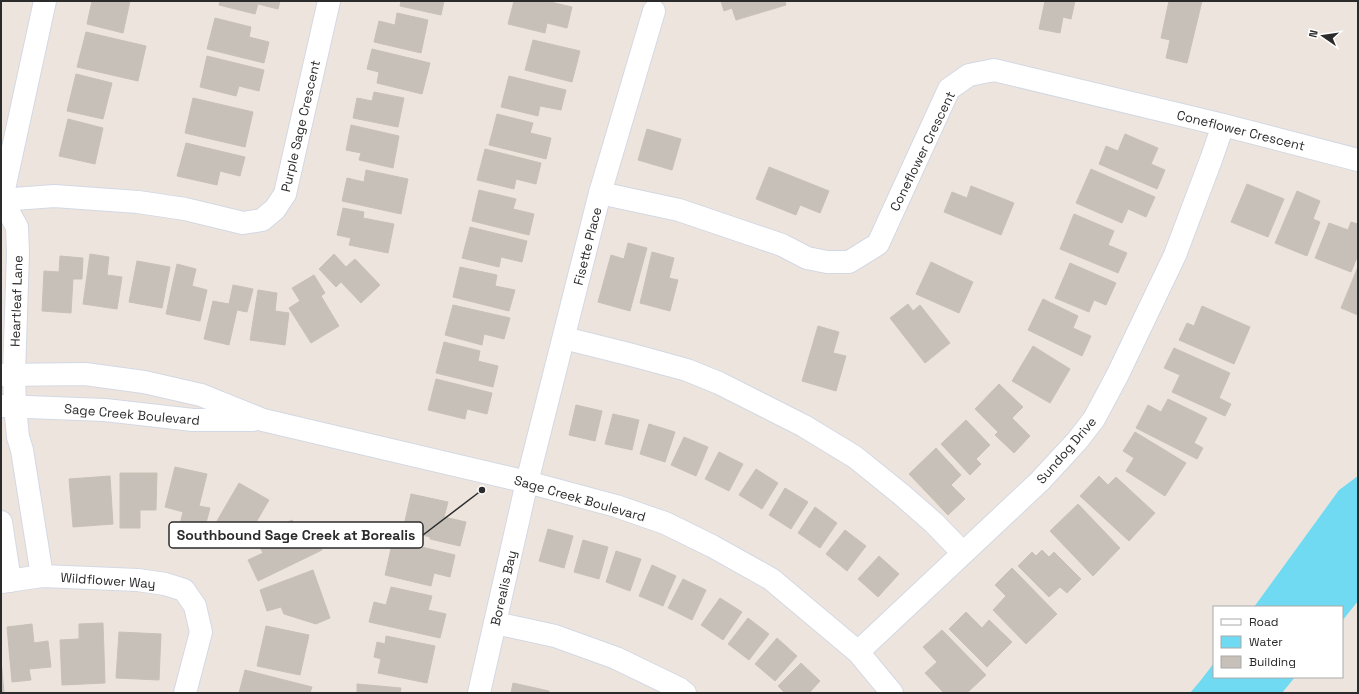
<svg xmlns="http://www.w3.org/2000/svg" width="1359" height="694" font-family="'Space Grotesk',sans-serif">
	<rect width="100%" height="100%" fill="#ede5dd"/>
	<g fill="#6fdaf1">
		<path d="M1358,476V601L1342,621V607H1254L1339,490Z"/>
		<path d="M1214,663V677H1295L1282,693H1190L1201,680Z"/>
	</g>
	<g fill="#c6c0b9" stroke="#c9c1b7">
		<path d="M92,1H130L123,33L87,24Z"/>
		<path d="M220,1H280L278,9L258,4L255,14L219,5Z"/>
		<path d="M401,1H444L441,15L400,6Z"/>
		<path d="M514,1H546L572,7L567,28L547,23L545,33L508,24Z"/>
		<path d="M721,1H785L786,5L736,20L732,8L724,11Z"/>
		<path d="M1045,1H1075L1071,19L1063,17L1060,33L1039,29Z"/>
		<path d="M1169,1H1202L1187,63L1166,58L1170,40L1161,38Z"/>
		<path d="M397,13L428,20L421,53L374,42L379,21L395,25Z"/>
		<path d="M215,18L251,27L249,37L269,42L264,63L207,49Z"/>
		<path d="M86,32L146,46L138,81L77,67Z"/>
		<path d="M533,40L580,51L572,82L525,70Z"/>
		<path d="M372,49L430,63L422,94L377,83L379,72L367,69Z"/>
		<path d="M207,56L264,70L259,91L239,86L236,96L200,87Z"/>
		<path d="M76,74L112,83L103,119L67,111Z"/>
		<path d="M509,76L566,90L561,110L540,106L538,116L501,107Z"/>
		<path d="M374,92L404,98L398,127L353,118L357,98L372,101Z"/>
		<path d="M193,98L253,112L245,147L185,133Z"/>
		<path d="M497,114L533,123L530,133L551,138L546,159L489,145Z"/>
		<path d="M68,119L103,128L95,164L59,156Z"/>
		<path d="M351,125L399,136L393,168L359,160L361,153L346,150Z"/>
		<path d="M647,129L681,139L672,170L638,160Z"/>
		<path d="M1125,134L1158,148L1151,164L1165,170L1157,189L1099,164L1106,146L1118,151Z"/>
		<path d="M186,143L245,157L240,176L220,171L217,185L177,176Z"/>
		<path d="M485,149L541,163L536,184L516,179L514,189L477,180Z"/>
		<path d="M769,167L829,191L820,213L800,205L796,215L756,199Z"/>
		<path d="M1091,169L1155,197L1146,217L1128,209L1122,223L1076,203Z"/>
		<path d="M366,170L408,179L401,214L342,201L347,178L364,182Z"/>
		<path d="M1247,184L1284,199L1268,237L1231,222Z"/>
		<path d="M971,186L1014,203L1001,235L944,212L952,192L967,198Z"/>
		<path d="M479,190L516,199L513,209L534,214L529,235L472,221Z"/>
		<path d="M1297,191L1320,201L1313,219L1320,222L1307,256L1275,243Z"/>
		<path d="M343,208L364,212L363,218L394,224L388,253L349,245L351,238L337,235Z"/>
		<path d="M1074,214L1114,231L1108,245L1127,253L1118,273L1060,249Z"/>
		<path d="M1351,222L1358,224V255L1351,272L1315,258L1329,223L1348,230Z"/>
		<path d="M470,227L527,241L522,262L501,257L499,267L462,258Z"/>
		<path d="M628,243L647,248L630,311L598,302L611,255L624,259Z"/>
		<path d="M652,252L674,258L669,278L678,280L670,311L640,303Z"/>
		<path d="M90,254L109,257L107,275L122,277L117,309L83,304Z"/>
		<path d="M334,254L346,267L355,259L380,285L361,303L341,282L336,287L319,269Z"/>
		<path d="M60,256L83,258L82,279H73L71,313L42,311L44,271L59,272Z"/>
		<path d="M137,261L170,267L162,308L129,302Z"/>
		<path d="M931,262L973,282L959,313L916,294Z"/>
		<path d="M1070,263L1116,283L1106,305L1094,300L1089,312L1055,298Z"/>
		<path d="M177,264L196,269L192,286L207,290L200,321L166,314Z"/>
		<path d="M460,267L497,275L495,286L515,290L509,311L453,297Z"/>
		<path d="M1358,267V315L1341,308Z"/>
		<path d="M314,275L325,293L321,296L339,326L311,343L289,308L300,301L292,288Z"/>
		<path d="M233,285L253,289L247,312L237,310L229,345L204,339L213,301L229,304Z"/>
		<path d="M258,290L277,293L275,311L289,313L285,345L250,340Z"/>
		<path d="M1043,299L1078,316L1073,328L1091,336L1082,356L1028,330Z"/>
		<path d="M908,304L913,311L920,305L950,343L925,363L890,318Z"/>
		<path d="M453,305L510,318L504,339L484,334L482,345L445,335Z"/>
		<path d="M1202,306L1250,327L1234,364L1179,340L1187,323L1194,326Z"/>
		<path d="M818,326L839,332L833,353L846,356L836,391L802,381Z"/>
		<path d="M444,342L480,351L478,361L498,366L493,387L436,373Z"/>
		<path d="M1033,346L1070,369L1050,403L1012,381Z"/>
		<path d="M1174,348L1230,373L1219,398L1231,404L1225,416L1172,392L1180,375L1164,368Z"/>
		<path d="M436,379L492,393L487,414L467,409L465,419L428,410Z"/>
		<path d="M999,384L1023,407L1012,418L1030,436L1014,453L995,435L998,432L975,409Z"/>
		<path d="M1168,399L1207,418L1194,443L1203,448L1197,459L1136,428L1148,405L1161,412Z"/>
		<path d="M576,405L602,411L595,441L569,435Z"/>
		<path d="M613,414L639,420L632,450L605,444Z"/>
		<path d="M966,420L990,445L976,459L981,464L970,475L941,444Z"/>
		<path d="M649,424L675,432L665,462L640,454Z"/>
		<path d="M1135,432L1186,463L1165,496L1126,471L1134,458L1123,451Z"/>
		<path d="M684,437L708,447L696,476L671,465Z"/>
		<path d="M936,448L961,475L951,485L965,499L948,515L909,474Z"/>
		<path d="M719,452L743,464L729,491L705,479Z"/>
		<path d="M175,467L207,474L199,506L210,508L203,534L179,528L183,512L165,507Z"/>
		<path d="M756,469L778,483L762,509L739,495Z"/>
		<path d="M120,473H157L156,510H140V528H120Z"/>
		<path d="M110,476L113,524L73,527L69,479Z"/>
		<path d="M1099,476L1108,485L1116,477L1155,513L1129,541L1080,496Z"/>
		<path d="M239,483L269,500L251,531L237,523L226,542L210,533Z"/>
		<path d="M785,488L808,502L791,529L769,515Z"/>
		<path d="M411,494L448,502L444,517L466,522L460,546L430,539V537L403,530Z"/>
		<path d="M1078,504L1120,548L1093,576L1050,531Z"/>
		<path d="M815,507L837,523L820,548L798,533Z"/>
		<path d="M292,520L298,531L310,525L322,550L258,581L248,560L263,553L258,544L263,534Z"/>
		<path d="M548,529L573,536L564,568L539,561Z"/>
		<path d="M845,530L866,546L847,571L826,554Z"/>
		<path d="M393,540L455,555L450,577L434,573L431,586L385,575Z"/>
		<path d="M583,540L608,547L599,579L574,572Z"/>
		<path d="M1042,550L1049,557L1054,552L1081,579L1067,593L1060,587L1049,597L1018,566L1032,552L1036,556Z"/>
		<path d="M616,551L641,559L630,591L606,582Z"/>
		<path d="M879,556L899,574L878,597L858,579Z"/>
		<path d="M652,565L676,576L663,606L639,596Z"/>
		<path d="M1012,568L1057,614L1026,644L993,610L1006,596L995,585Z"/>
		<path d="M313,570L330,618L316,624L284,614L281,607L267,611L260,590Z"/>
		<path d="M683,579L706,590L692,620L668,608Z"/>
		<path d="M391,587L432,596L428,610L446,614L440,638L369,622L374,602L386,605Z"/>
		<path d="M720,598L742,612L723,640L701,625Z"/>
		<path d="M966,612L982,628L989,620L1012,642L987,667L949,629Z"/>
		<path d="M748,618L769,634L749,660L728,644Z"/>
		<path d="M103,623L105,683L62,685L60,640L79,639V624Z"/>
		<path d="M32,624L34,643L48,641L51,667L29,669L31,680L12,682L7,627Z"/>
		<path d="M266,626L309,635L300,675L257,666Z"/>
		<path d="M942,630L986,675L967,693H944L925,673L937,662L923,647Z"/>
		<path d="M119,632L161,634L159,680L116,678Z"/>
		<path d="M386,636L435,646L427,683L378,673L381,659L374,657L377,642L385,644Z"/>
		<path d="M777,638L797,656L775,681L755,664Z"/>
		<path d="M1,659L4,693H1Z"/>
		<path d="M801,663L820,681L809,693H785L778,686Z"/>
		<path d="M245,670L312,687L310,693H239Z"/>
		<path d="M513,683L549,691V693H511Z"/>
		<path d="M357,684L401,688L400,693H357Z"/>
	</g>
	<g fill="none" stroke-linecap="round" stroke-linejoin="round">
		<g stroke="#d3d8e4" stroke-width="24">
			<g id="minor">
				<path d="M600,193L679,210L782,245L807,258L827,262H849L878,244L949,89L969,75L994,70L1223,125L1358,160"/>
				<path d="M1,200L54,196L138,202L185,209L243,223L262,220L275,209L285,194L329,1"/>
				<path d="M2,200L17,227L18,253L14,374L15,406L18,437L22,450L42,576"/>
				<path d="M1,203L45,1"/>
				<path d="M564,338L632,355L687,370L719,383L804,426L855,457L902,495L934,523L963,553"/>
				<path d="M1,375L85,374L144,382L201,395L263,420L527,482L616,506L665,523L712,546L771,579L858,652L892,693"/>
				<path d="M1,406L105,410L193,420H253"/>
				<path d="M1,522L10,581"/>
				<path d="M1,582L42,576L138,580L165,584L184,590L195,606L201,632L185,693"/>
				<path d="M495,623L555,636L616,658L680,689L685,693"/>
				<path d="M858,652L1040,481L1077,441L1094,419L1117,376L1175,255L1212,157L1223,125"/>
				<path d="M479,693L527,482L600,193L654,11"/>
			</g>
		</g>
		<use href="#minor" stroke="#fff" stroke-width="22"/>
	</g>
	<g text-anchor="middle" stroke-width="3.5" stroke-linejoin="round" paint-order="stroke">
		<g font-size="13" fill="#2b2b2b" stroke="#fff">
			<text transform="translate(300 126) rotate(-77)" y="5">Purple Sage Crescent</text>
			<text transform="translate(1241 130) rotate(14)" y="5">Coneflower Crescent</text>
			<text transform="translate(922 151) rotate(-64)" y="5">Coneflower Crescent</text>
			<text transform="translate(587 246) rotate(-76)" y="5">Fisette Place</text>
			<text transform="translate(16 301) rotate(-88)" y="5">Heartleaf Lane</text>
			<text transform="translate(132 414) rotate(5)" y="5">Sage Creek Boulevard</text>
			<text transform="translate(1066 450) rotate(-49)" y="5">Sundog Drive</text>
			<text transform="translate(580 498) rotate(16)" y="5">Sage Creek Boulevard</text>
			<text transform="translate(108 580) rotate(4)" y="5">Wildflower Way</text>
			<text transform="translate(503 588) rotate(-77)" y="5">Borealis Bay</text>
		</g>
	</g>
	<path fill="none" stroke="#2b2b2b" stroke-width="1.5" d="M482 490L423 535"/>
	<circle fill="#2b2b2b" stroke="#fff" stroke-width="1.5" cx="482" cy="490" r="4"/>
	<rect fill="#fff" stroke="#2b2b2b" stroke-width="1.5" x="169" y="522" width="254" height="26" rx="4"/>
	<g font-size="14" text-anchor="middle" font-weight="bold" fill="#2b2b2b">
		<text x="296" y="540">Southbound Sage Creek at Borealis</text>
	</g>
	<rect width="1359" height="694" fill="none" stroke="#2b2b2b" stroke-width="4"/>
	<rect x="1213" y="606" width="130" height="72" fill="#ffffff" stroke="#aaaaaa"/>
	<rect x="1221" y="619" width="20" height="6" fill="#ffffff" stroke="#aaaaaa"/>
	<text x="1249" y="626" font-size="12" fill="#2b2b2b">Road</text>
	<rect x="1221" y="636" width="20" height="12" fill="#6fdaf1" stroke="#aaaaaa"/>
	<text x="1249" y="646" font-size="12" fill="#2b2b2b">Water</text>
	<rect x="1221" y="656" width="20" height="12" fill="#c6c0b9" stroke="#aaaaaa"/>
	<text x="1249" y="666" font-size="12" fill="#2b2b2b">Building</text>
	<g transform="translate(1323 36) rotate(283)" stroke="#ffffff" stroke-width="3" paint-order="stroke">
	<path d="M0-3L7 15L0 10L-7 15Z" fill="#2b2b2b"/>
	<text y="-6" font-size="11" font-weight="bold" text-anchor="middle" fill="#2b2b2b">N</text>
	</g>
</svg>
